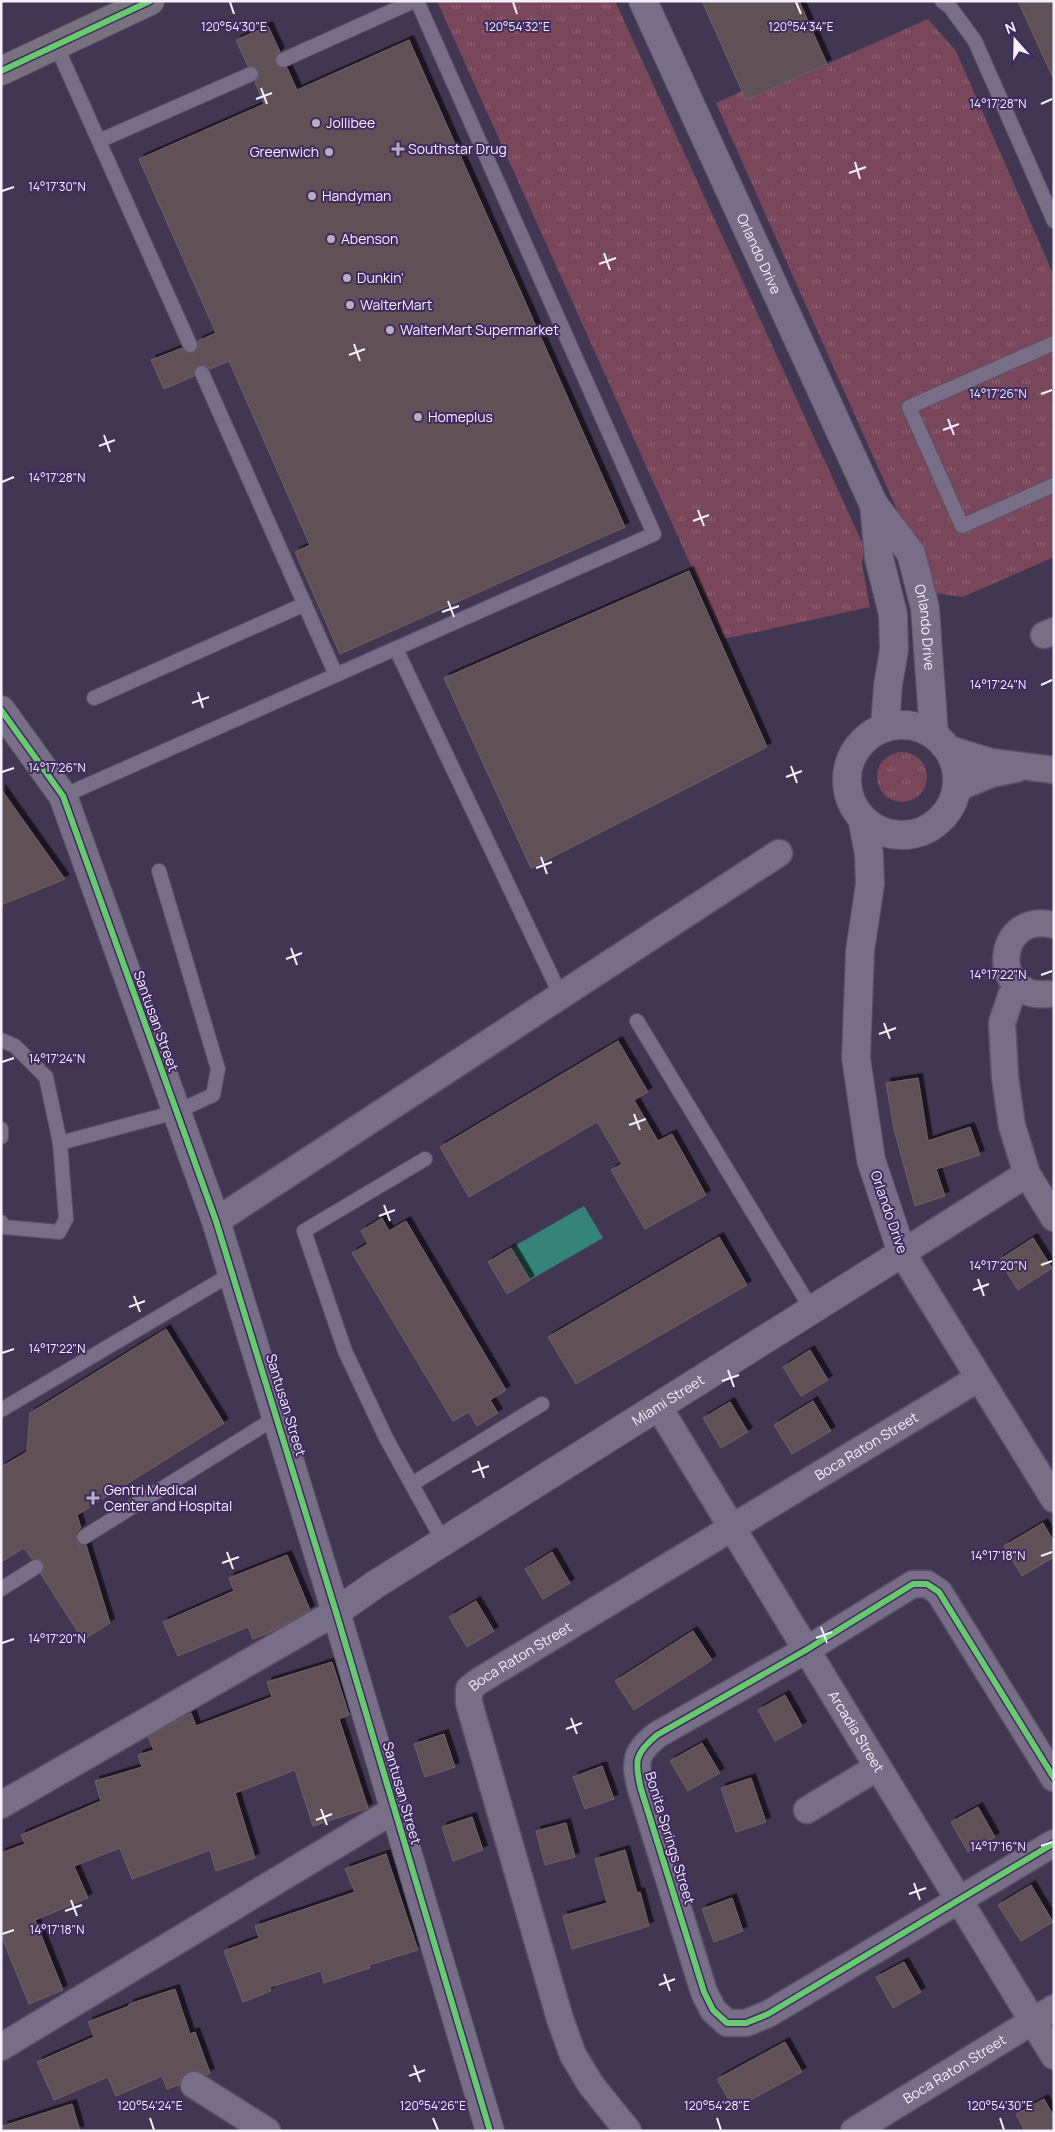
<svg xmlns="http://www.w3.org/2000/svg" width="1055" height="2132" font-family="Manrope,sans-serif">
	<defs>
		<pattern id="grass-tufts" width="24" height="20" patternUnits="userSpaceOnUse" patternTransform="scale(1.25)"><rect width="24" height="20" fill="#79465a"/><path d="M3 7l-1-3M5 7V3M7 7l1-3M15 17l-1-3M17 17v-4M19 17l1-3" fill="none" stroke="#8d6173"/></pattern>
		<filter id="shadow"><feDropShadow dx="4.5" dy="-4.5" stdDeviation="0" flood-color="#0009"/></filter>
	</defs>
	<rect width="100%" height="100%" fill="#423753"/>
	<g fill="url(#grass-tufts)">
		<path d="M437,1H615L865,549L862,564L870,607L724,639Z"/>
		<path d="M928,19L956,51L1054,276V557L963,597L934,593L917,534L909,537L716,103L742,91L746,100Z"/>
		<circle cx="902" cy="777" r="25"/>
	</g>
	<path fill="#368479" d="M584,1206L603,1238L530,1280L511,1248Z"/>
	<g fill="#5f5155" stroke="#6f6165" filter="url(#shadow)">
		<path d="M702,1H799L827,64L746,100Z"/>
		<path d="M1018,1H1054V80Z"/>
		<path d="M268,26L280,52L276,55L275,63L278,67L287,68L297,90L409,40L625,527L340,654L295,552L310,545L229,361L210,369L207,366L199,365L195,368L194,376L164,389L151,360L182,348L185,352L193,353L199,346L198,341L216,333L139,159L264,104L255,82L258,79L259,71L256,67L248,66L236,40Z"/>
		<path d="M689,571L767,747L531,868L444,678Z"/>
		<path d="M1,789L65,879L1,905Z"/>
		<path d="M618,1041L648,1092L634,1100L658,1141L672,1134L706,1195L645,1229L611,1170L622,1164L597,1122L469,1197L440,1147Z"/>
		<path d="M918,1078L928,1141L970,1127L980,1155L936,1169L945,1196L915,1206L894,1129L886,1083Z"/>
		<path d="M382,1218L389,1231L406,1221L506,1390L490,1400L498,1413L477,1426L469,1412L453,1421L352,1253L368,1244L361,1231Z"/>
		<path d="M719,1237L747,1285L576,1384L548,1337Z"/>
		<path d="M1033,1238L1052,1268L1018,1290L999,1260Z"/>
		<path d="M511,1248L530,1280L507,1294L488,1262Z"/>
		<path d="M166,1329L224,1423L77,1515L81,1528L76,1533V1541L80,1545H86L110,1623L83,1640L41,1574L45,1567L43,1562L36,1558L32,1559L24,1548L1,1562V1467L27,1452L30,1413Z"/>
		<path d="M810,1350L828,1380L801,1396L783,1367Z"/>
		<path d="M813,1401L831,1431L792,1454L774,1425Z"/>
		<path d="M730,1402L748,1432L721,1448L703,1418Z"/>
		<path d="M1043,1523L1054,1542V1557L1022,1576L1004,1546Z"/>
		<path d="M552,1552L570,1583L543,1599L525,1569Z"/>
		<path d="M287,1555L310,1610L273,1631L253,1639L248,1627L178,1656L163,1622L234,1591L229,1578Z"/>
		<path d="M476,1601L494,1631L467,1647L449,1617Z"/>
		<path d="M693,1631L712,1660L634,1710L615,1681Z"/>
		<path d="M332,1662L349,1715L339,1719L368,1808L313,1826L295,1770L235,1793L255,1858L216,1871L210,1850L132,1879L120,1848L74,1866L88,1898L35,1920L63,1990L29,2004L1,1935V1853L25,1844L21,1835L101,1801L95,1781L142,1767L138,1755L154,1750L148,1737L191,1713L196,1726L272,1697L267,1682Z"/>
		<path d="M785,1695L802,1726L775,1741L758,1710Z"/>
		<path d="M444,1734L455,1767L425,1777L414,1744Z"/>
		<path d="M702,1743L720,1773L688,1791L670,1761Z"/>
		<path d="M602,1766L614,1799L585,1809L573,1777Z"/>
		<path d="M751,1778L766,1822L736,1832L721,1788Z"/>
		<path d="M978,1807L995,1837L968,1852L951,1822Z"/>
		<path d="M472,1817L483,1850L453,1861L442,1827Z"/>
		<path d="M566,1823L575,1857L545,1865L536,1831Z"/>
		<path d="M625,1850L637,1893L640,1892L649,1926L572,1949L563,1916L607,1903L595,1859Z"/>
		<path d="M386,1854L418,1950L369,1965L370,1968L324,1983L321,1971L270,1987L271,1991L243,2002L224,1951L259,1938L255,1926L355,1892L345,1869Z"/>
		<path d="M1031,1885L1053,1922L1021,1941L998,1905Z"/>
		<path d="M732,1898L743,1931L714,1942L702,1909Z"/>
		<path d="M904,1962L921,1992L893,2008L876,1977Z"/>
		<path d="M175,1989L190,2034L195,2032L210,2073L206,2075L195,2070L187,2072L181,2077L179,2085L167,2089L162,2076L116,2096L108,2077L54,2100L37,2062L94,2037L88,2022L129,2006V2004Z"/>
		<path d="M785,2042L802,2072L734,2109L717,2079Z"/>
		<path d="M1044,2099L1054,2117V2131H1025L1016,2114Z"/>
		<path d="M72,2104L80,2131H4L3,2126Z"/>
	</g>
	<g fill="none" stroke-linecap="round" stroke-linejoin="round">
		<g stroke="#5b5267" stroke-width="16">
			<g id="service">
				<path d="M942,1L950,7L975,41L1054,221"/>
				<path d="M56,45L190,345"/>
				<path d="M283,60L414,1"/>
				<path d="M99,141L251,74"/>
				<path d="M1054,343L909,407L962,526L1054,485"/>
				<path d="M202,373L336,675"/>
				<path d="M396,649L561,996"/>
				<path d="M94,698L305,604"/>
				<path d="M63,796L654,534L417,1"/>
				<path d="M637,1021L812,1310"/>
				<path d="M1,1040L15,1046L46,1077L60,1143L66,1219L59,1232L4,1227L1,1222"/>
				<path d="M1,1129V1137"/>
				<path d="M60,1143L176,1112L213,1095L218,1069L159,871"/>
				<path d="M425,1159L304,1231L345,1351L386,1438L443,1541"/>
				<path d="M1,1410L233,1273"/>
				<path d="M412,1484L542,1404"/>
				<path d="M84,1537L277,1417"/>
				<path d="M1,1589L36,1567"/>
			</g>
		</g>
		<g stroke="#5b5267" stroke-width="29">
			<g id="minor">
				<path d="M1044,635L1054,631"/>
				<path d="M949,749L991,762L1054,770"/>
				<path d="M957,788L991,774L1016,769"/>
				<path d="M1018,987L1011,996L1002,1023L1005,1077L1012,1126L1027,1174L1054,1218"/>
				<path d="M1048,994C988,1000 995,910 1054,925"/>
				<path d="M1027,1174L902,1253L1054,1499"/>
				<path d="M216,1221L779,853"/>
				<path id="s1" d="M658,1406L1054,2056"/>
				<path d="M1054,1778L939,1592L927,1584H913L806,1650L657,1735C635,1753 634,1761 641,1789L704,1992L713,2010L727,2023H746L768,2014L1054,1843"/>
				<path d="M1,1805L336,1612"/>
				<path d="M807,1810L878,1767"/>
				<path d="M1,2047L394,1810"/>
				<path d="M194,2085L267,2131"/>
				<path id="s2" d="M628,2131L591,2085L573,2055L560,2019L469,1703V1689L479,1681L979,1378"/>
				<path id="s3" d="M854,2131L1054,2008"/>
			</g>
		</g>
		<g stroke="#5b5267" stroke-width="30">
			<g id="tertiary">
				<path id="s4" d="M643,1L874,505L911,553L925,608L934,734"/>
				<path d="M874,505L879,558L893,614L894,650L888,685L885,727"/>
				<path d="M1,710L63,796L216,1221L336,1612L490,2131"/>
				<circle cx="902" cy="780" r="55"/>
				<path id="s5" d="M336,1612L376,1584L902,1253L871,1160L856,1058L860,951L870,884L869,854L862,818"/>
			</g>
		</g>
		<g stroke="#5b5267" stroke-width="30">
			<path id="primary" d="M1,71L150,1"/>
		</g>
		<use href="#service" stroke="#786e87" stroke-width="14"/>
		<use href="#minor" stroke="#786e87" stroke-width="26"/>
		<use href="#tertiary" stroke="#786e87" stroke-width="28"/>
		<use href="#primary" stroke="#78727e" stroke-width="28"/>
		<g stroke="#402a60" stroke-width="9">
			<g id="cycleway">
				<path d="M1,71L150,1"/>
				<path d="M1,710L63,796L216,1221L336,1612L490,2131"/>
				<path d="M1054,1778L939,1592L927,1584H913L806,1650L657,1735C635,1753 634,1761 641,1789L704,1992L713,2010L727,2023H746L768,2014L1054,1843"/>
			</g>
		</g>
		<use href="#cycleway" stroke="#67ca6e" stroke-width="6"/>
	</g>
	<path fill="none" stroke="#f5f0fe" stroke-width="2" d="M230,2L234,14M513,2L517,14M796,2L801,14M261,88L267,104M256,99L272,93M1041,104L1052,99M855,162L860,179M849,173L866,167M2,191L14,187M604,253L610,270M599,264L616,258M354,344L360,361M349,355L365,349M1041,394L1052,390M948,419L954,435M943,430L959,424M104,435L110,452M99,446L115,440M2,482L14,477M698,510L704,526M693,521L709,515M448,601L454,617M442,612L459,606M1041,685L1052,680M198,692L203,708M192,703L209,697M791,766L797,783M2,772L14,768M786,777L802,771M541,857L547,874M536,868L552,862M291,948L297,965M286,959L302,953M1041,975L1052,971M884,1023L890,1039M879,1034L896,1028M2,1062L14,1058M634,1114L640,1130M629,1125L646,1119M384,1205L390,1221M379,1216L395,1210M1041,1265L1052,1261M978,1279L984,1296M973,1290L989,1284M134,1296L140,1312M129,1307L145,1301M2,1353L14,1349M728,1370L734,1387M722,1381L739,1375M478,1461L484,1478M472,1472L489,1466M227,1552L233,1569M1041,1556L1052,1552M222,1563L239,1557M821,1627L827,1643M816,1638L832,1632M2,1643L14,1639M571,1718L577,1734M566,1729L582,1723M321,1809L327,1825M316,1820L332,1814M1041,1846L1052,1842M914,1883L920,1900M909,1894L926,1888M71,1900L77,1916M65,1911L82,1905M2,1934L14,1930M664,1974L670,1991M659,1985L675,1979M414,2065L420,2082M409,2076L425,2070M150,2118L154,2130M433,2118L438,2130M717,2118L721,2130M1000,2118L1004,2130"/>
	<g fill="#b6afc2" stroke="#402a60" stroke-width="2">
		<circle cx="316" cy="123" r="5"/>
		<path d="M395.5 141.5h5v5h5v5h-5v5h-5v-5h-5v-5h5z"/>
		<circle cx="329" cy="152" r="5"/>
		<circle cx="312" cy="196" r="5"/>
		<circle cx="331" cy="239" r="5"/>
		<circle cx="347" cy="278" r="5"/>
		<circle cx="350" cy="305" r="5"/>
		<circle cx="390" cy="330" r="5"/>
		<circle cx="418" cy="417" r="5"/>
		<path d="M90.5 1490.5h5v5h5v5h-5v5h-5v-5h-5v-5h5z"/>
	</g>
	<g text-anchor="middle" stroke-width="4" stroke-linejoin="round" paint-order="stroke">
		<g font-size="14" fill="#f5f0fe" stroke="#402a60" text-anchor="start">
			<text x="326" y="128">Jollibee</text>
			<text x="408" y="154">Southstar Drug</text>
			<text x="319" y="157" text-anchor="end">Greenwich</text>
			<text x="322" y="201">Handyman</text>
			<text x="341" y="244">Abenson</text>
			<text x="357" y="283">Dunkin'</text>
			<text x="360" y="310">WalterMart</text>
			<text x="400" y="335">WalterMart Supermarket</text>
			<text x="428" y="422">Homeplus</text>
			<text x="104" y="1495">Gentri Medical<tspan x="104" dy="16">Center and Hospital</tspan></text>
		</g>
		<g font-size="14" fill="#f5f0fe" stroke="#402a60">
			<text dy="5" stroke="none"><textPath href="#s4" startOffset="278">Orlando Drive</textPath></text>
			<text dy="5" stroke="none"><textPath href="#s4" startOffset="691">Orlando Drive</textPath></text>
			<text transform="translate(156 1021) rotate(70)" y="5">Santusan Street</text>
			<text transform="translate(889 1212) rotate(71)" y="5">Orlando Drive</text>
			<text dy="5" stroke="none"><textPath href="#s5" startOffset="394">Miami Street</textPath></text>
			<text transform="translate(286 1405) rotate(73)" y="5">Santusan Street</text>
			<text dy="5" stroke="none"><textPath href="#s2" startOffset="941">Boca Raton Street</textPath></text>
			<text dy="5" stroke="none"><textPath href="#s2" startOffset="536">Boca Raton Street</textPath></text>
			<text dy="5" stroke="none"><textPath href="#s1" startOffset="381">Arcadia Street</textPath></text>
			<text transform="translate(402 1793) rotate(74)" y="5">Santusan Street</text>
			<text transform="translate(670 1838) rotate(73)" y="5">Bonita Springs Street</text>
			<text dy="5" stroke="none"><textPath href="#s3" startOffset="118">Boca Raton Street</textPath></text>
		</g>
	</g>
	<g font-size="12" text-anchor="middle" fill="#f5f0fe" stroke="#402a60" stroke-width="4" stroke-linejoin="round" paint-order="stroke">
		<text x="234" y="31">120°54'30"E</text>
		<text x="517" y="31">120°54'32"E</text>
		<text x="801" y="31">120°54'34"E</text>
		<text x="998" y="108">14°17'28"N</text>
		<text x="57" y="191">14°17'30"N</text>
		<text x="998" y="398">14°17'26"N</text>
		<text x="57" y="482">14°17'28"N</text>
		<text x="998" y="689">14°17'24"N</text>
		<text x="57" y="772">14°17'26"N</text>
		<text x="998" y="979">14°17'22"N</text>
		<text x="57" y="1063">14°17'24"N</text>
		<text x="998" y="1270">14°17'20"N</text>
		<text x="57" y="1353">14°17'22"N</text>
		<text x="998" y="1560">14°17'18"N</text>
		<text x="57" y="1643">14°17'20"N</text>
		<text x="998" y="1851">14°17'16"N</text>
		<text x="57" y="1934">14°17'18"N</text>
		<text x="150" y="2110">120°54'24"E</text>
		<text x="433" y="2110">120°54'26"E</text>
		<text x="717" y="2110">120°54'28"E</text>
		<text x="1000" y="2110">120°54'30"E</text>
	</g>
	<rect width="1055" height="2132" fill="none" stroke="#f5f0fe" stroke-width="5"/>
	<g transform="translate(1015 40) rotate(340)" stroke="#402a60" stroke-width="4" paint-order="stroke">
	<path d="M0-4L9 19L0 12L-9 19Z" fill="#f5f0fe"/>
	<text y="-8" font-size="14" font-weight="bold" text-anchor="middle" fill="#f5f0fe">N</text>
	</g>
</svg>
